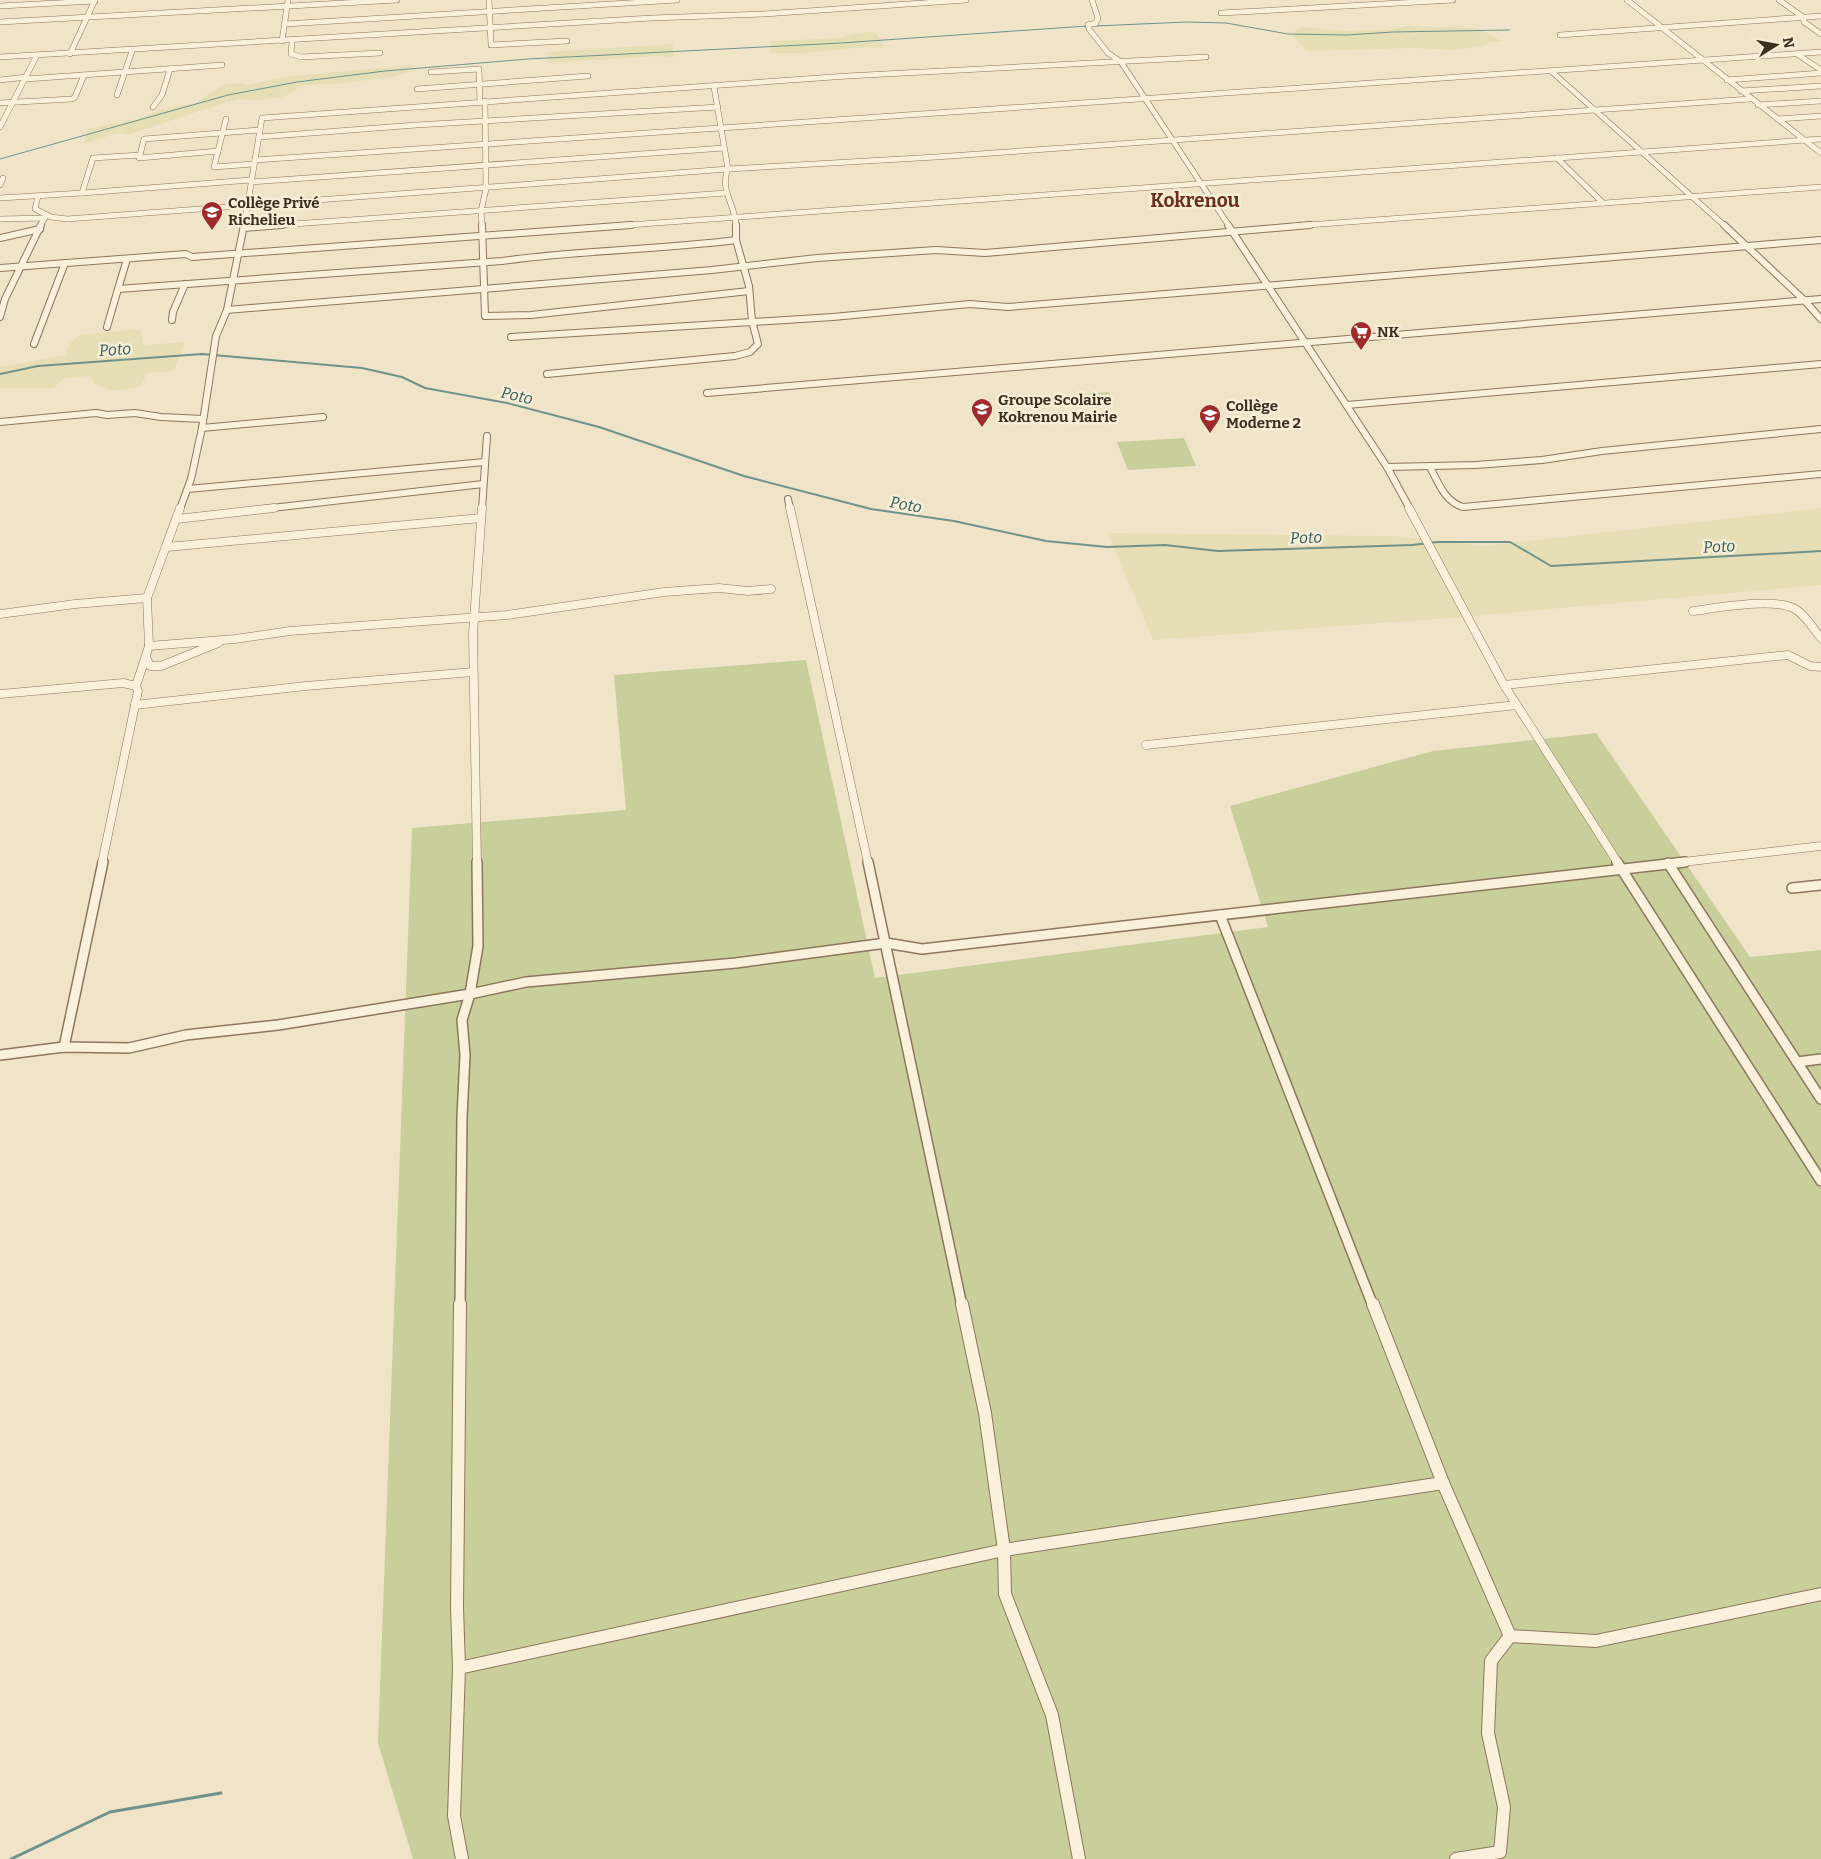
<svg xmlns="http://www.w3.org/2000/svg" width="1821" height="1859" font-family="Bitter,serif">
	<rect width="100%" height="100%" fill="#f0e4c8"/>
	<g fill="#e6deb5">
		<path d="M1407,26L1477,28L1502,41L1489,42L1486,46L1453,50L1414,48L1307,51L1291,33L1303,27L1344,31L1388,30Z"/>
		<path d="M875,32L884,48L866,47L802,53H771V41L840,38L857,33Z"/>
		<path d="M673,44V58L658,56L549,63L547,52Z"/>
		<path d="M413,65L412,71L391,77L345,83L299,86L296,90L283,97L256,100L237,99L127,135L120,133L84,143L88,129L140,118L163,109L200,102L204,97L223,85L240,83L247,85L292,76Z"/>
		<path d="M140,329L143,345L185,342L174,371L148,373L139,387L115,391L94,384L91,376L65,378L53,388H0V367L66,355L70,343L80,335Z"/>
		<path d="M1821,508V585L1449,618L1153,640L1108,533L1393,536L1485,546Z"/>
	</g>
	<g fill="#c9cf9b">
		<path d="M1109,392L1114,403L1078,406L1073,395Z"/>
		<path d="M1184,438L1196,466L1128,470L1117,442Z"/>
		<path d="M806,660L875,978L1268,927L1230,806L1433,751L1596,733L1750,957L1821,950V1859H413L378,1743L412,828L626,810L614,675Z"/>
	</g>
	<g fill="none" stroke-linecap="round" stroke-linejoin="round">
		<g stroke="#6f938a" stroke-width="1">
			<path d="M1095,26L1187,22L1226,23L1288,34L1347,35L1393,32L1509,30"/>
			<path d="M0,159L228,95L297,82L385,71L528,59L841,43L1087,26"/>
		</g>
		<path stroke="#6f938a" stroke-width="2" d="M0,374L38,366L202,354L362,368L402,377L425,388L507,403L599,427L744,476L871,509L954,521L1046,541L1107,547L1165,545L1218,551L1412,545L1438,542H1510L1551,566L1821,551"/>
		<path stroke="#6f938a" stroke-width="3" d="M11,1859L110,1812L221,1793"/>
		<g stroke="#8d765c" stroke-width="6">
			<g id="minor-far4">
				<path d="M489,0L491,45L567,41"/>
				<path d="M1092,0L1098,18L1096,23L1088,25L1089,29L1108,53L1121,62L1229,226"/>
				<path d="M1627,0L1821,153"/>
				<path d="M1779,0L1803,17L1804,22L1821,34"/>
				<path d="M0,6L95,1"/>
				<path d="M1221,13L1453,0"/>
				<path d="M0,22L397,0"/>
				<path d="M285,24L677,0"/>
				<path d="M1560,35L1821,16"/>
				<path d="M282,41L288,0"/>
				<path d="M292,41L291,54L301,57L380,53"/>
				<path d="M70,54L95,0"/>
				<path d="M1797,54L1821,70"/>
				<path d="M0,57L652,18L764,14L966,0"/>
				<path d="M1551,71L1725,226"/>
				<path d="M431,72L479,69L480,102"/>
				<path d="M26,79L222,65"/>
				<path d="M0,80L27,77"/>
				<path d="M1727,80L1821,73"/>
				<path d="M714,87L728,169C719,190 736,206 736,226"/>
				<path d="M417,89L588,76"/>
				<path d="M1741,91L1821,86"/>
				<path d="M117,95L132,51"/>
				<path d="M0,103L72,99L75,97L84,75"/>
				<path d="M1758,105L1821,101"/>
				<path d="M153,107L162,95L170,69"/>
				<path d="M226,119L214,167L253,164"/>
				<path d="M1777,119L1821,116"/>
				<path d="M0,127L37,55"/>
				<path d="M259,137L416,125L718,107"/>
				<path d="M140,155L144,139L260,130"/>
				<path d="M1557,158L1603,203"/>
				<path d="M255,160L1821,52"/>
				<path d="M251,182L724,148"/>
				<path d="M0,185L3,178"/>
				<path d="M82,193L251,180"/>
				<path d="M38,196L35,209L51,217L67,219L728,169L936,157L1750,99"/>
				<path d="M0,198L82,193L93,158L140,155L139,158L218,151"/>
				<path d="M0,219L45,218"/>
				<path d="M40,226L46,215"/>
				<path d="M244,226L262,118L847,76L1206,57"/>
				<path d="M265,226L726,193"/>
				<path d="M482,226L481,211L486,189L485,101"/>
				<path d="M614,226L1821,139"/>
				<path d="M1294,226L1821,187"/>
			</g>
		</g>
		<g stroke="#8d765c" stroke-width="8">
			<g id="minor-far3">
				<path d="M482,225L485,316L531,315L749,291"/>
				<path d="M1228,225L1387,467L1410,509"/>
				<path d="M1724,225L1804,300L1821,319"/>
				<path d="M244,228L282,225"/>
				<path d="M0,238L40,229"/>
				<path d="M127,259L118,289L502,261C580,250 658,250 736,240"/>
				<path d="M0,268L186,254L192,257L631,225"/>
				<path d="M227,310L712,270L817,258L936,250L985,253L1310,225"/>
				<path d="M0,317L5,299L41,225"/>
				<path d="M172,320L173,312L185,284"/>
				<path d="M107,327L118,289"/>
				<path d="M511,337L833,317L970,304L1008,307L1821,240"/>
				<path d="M34,344L65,263"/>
				<path d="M547,374L735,356L750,352L758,344L752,321L749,286L736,240V225"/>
				<path d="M707,393L1821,299"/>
				<path d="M1347,405L1821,364"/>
				<path d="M0,422L96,413L107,415L135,413L161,417L203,419"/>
				<path d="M202,428L323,417"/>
				<path d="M1387,467L1476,465L1542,460L1602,451L1821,429"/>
				<path d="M1430,467C1438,482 1445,502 1463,507L1821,474"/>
				<path d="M188,489L485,462"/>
				<path d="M788,499L790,509"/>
				<path d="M180,509L191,479L202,428L216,336L227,310L244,225"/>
				<path d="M263,509L483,484"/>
				<path d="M482,509L487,436"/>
			</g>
		</g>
		<g stroke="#8d765c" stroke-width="9">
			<g id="minor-far2">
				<path d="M790,508L868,863"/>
				<path d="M1409,508L1504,685L1618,863"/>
				<path d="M177,519L274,508"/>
				<path d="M167,547L481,518"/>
				<path d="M1693,611C1717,608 1774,597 1795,609C1806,615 1813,629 1821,638"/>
				<path d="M0,614L75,604L147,598"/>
				<path d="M149,646L235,639L290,631L507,615L664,592L719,588L748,591L771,589"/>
				<path d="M146,657L150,666H161L218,643"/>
				<path d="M1504,685L1788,655L1810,666L1821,667"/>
				<path d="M0,694L123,683L136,686"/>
				<path d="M135,705L306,686L473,672"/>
				<path d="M1146,745L1517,705"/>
				<path d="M102,863L138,691L136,686L149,646L147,598L180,508"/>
				<path d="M477,863L473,633L482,508"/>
				<path d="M1674,863L1821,846"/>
			</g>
		</g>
		<g stroke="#8d765c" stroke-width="12">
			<g id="minor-far1">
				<path d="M868,862L962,1306"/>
				<path d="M1617,862L1821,1181"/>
				<path d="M1668,863L1821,1099"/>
				<path d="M1792,888L1821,885"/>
				<path d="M1220,915L1373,1306"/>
				<path d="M64,1047L103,862"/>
				<path d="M0,1055L64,1047L129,1048L186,1035L278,1025L470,994L526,982L736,963L886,943L922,949L1685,862"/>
				<path d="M1797,1062L1821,1059"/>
				<path d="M460,1306L462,1117L465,1055L462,1020L470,994L478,946L477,862"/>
			</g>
		</g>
		<g stroke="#8d765c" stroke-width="14">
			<g id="minor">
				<path d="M460,1304L457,1607L459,1668L454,1816L462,1859"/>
				<path d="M962,1304L985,1413L1004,1550L1005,1594L1052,1715L1079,1859"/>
				<path d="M1373,1304L1443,1483L1510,1636"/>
				<path d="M1510,1636L1596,1641L1821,1594"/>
				<path d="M459,1668L1004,1550L1443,1483"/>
				<path d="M1456,1859L1500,1852L1504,1807L1488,1733L1491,1661L1510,1636"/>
			</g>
		</g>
		<use href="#minor-far4" stroke="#faf1dc" stroke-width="5"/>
		<use href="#minor-far3" stroke="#faf1dc" stroke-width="6"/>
		<use href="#minor-far2" stroke="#faf1dc" stroke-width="8"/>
		<use href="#minor-far1" stroke="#faf1dc" stroke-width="9"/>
		<use href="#minor" stroke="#faf1dc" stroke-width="12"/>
	</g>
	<defs>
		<g id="school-pin" transform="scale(1.125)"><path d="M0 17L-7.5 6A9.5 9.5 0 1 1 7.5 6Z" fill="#9e2a2b" stroke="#f7eed8"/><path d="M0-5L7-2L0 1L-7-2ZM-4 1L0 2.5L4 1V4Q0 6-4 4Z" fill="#fff"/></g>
		<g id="supermarket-pin" transform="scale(1.125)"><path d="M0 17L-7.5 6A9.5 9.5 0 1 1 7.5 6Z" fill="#9e2a2b" stroke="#f7eed8"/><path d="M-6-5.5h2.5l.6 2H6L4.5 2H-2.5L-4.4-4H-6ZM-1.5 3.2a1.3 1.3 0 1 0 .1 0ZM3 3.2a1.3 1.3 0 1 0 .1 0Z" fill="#fff"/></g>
	</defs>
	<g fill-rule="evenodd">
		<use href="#school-pin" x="212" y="212"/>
		<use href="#supermarket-pin" x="1361" y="332"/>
		<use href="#school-pin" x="982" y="409"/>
		<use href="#school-pin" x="1210" y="415"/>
	</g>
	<g text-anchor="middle" stroke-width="5" stroke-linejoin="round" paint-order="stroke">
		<g font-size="15" font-weight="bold" fill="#3d2e20" stroke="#f7eed8" text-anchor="start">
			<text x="228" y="208">Collège Privé<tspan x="228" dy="17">Richelieu</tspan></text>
			<text x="1377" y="337">NK</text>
			<text x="998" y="405">Groupe Scolaire<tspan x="998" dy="17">Kokrenou Mairie</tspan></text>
			<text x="1226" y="411">Collège<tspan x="1226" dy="17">Moderne 2</tspan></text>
		</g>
		<g font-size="16" font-style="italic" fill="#2f5d5a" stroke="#f7eed8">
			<text transform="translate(115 349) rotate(-4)" y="6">Poto</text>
			<text transform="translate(517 395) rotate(13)" y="6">Poto</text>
			<text transform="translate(906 504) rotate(10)" y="6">Poto</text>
			<text transform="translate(1306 537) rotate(-2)" y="6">Poto</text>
			<text transform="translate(1719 546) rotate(-3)" y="6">Poto</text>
		</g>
		<g font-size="19" font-weight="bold" fill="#6b2e1e" stroke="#f7eed8">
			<text x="1195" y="207">Kokrenou</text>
		</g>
	</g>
	<g transform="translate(1776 45) rotate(79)" stroke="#f7eed8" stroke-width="4" paint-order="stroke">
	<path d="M0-4L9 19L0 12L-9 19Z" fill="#3d2e20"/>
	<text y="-8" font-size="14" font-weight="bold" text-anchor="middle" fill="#3d2e20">N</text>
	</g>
</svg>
